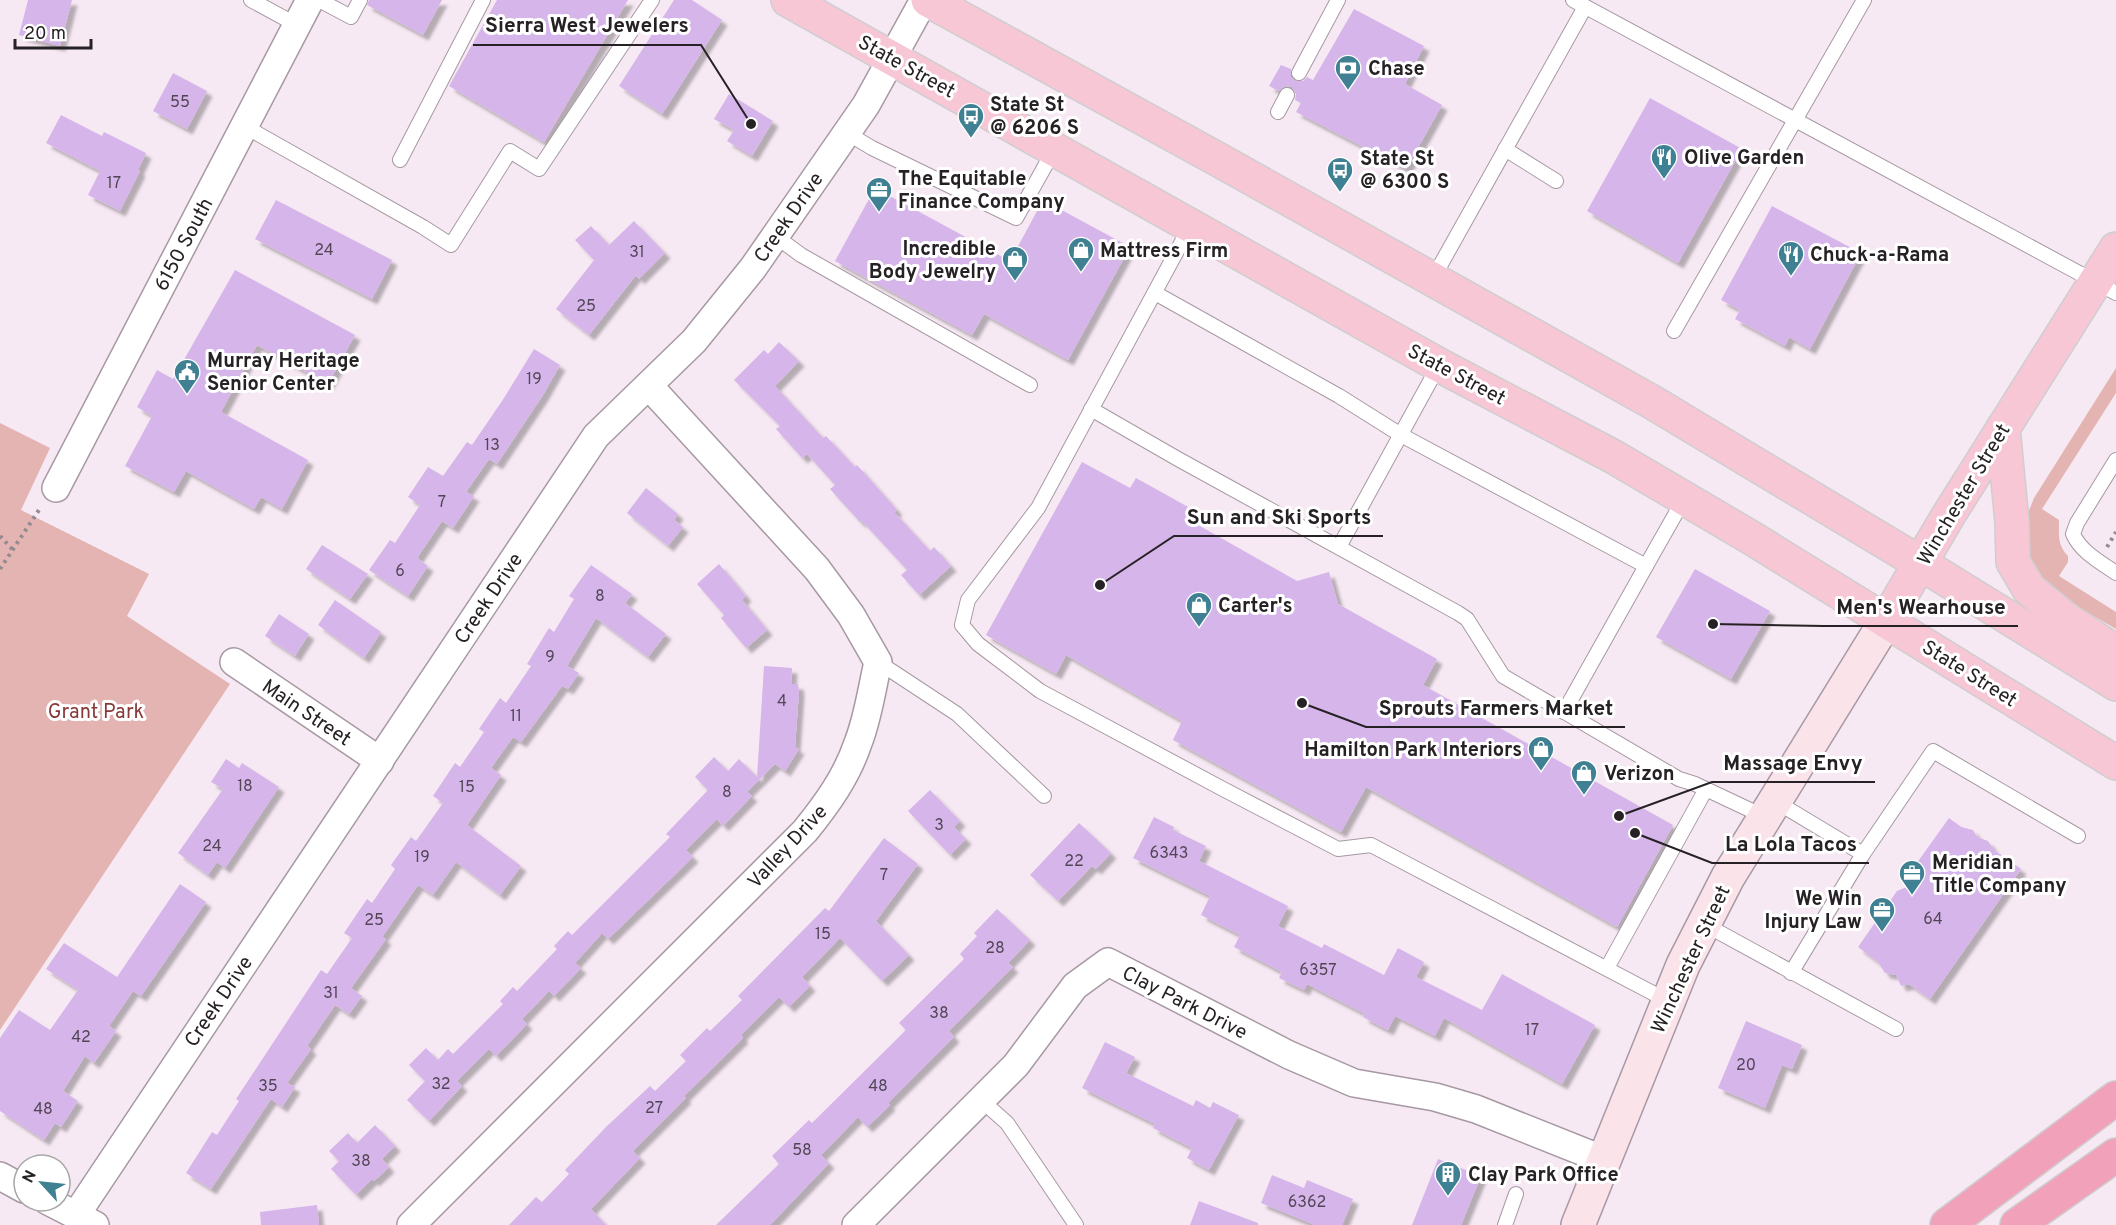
<svg xmlns="http://www.w3.org/2000/svg" width="2116" height="1225" font-family="Overpass,sans-serif">
	<defs>
		<filter id="shadow"><feDropShadow dx="5.5" dy="5.5" stdDeviation="1.5" flood-color="#0004"/></filter>
	</defs>
	<rect width="100%" height="100%" fill="#f7e9f3"/>
	<g fill="#e3b4b1">
		<path d="M2116,368V393L2042,509L2059,520C2059,535 2057,544 2068,556V562L2059,576L2116,612V629L2052,592L2039,580L2027,556L2026,518L2034,498Z"/>
		<path d="M0,423L50,448L21,510L149,574L127,616L230,684L0,1030Z"/>
	</g>
	<g fill="#d6b5ea" filter="url(#shadow)">
		<path d="M28,0H72L60,46L19,35Z"/>
		<path d="M369,0H442L423,35L367,5Z"/>
		<path d="M497,0H628L544,142L449,86Z"/>
		<path d="M674,0H692L722,20L662,114L619,86Z"/>
		<path d="M1354,9L1424,46L1405,84L1442,105L1406,169L1296,112L1301,103L1295,100L1296,94L1292,87L1286,86L1279,91L1269,86L1281,65L1291,69V77L1295,81H1303L1307,77L1313,80Z"/>
		<path d="M173,73L207,91L187,129L153,111Z"/>
		<path d="M729,94L773,121L752,156L727,141L734,130L714,119Z"/>
		<path d="M1650,98L1742,149L1678,263L1587,211Z"/>
		<path d="M61,115L102,136L104,132L146,153L138,170L140,171L120,211L88,195L100,171L46,143Z"/>
		<path d="M875,188L1010,261L1043,200L1130,247L1068,360L984,314L972,335L835,261Z"/>
		<path d="M276,200L392,260L372,299L255,239Z"/>
		<path d="M1772,206L1861,253L1810,349L1789,337L1785,346L1735,319L1740,310L1721,300Z"/>
		<path d="M634,221L665,253L639,279L636,275L589,335L556,309L594,260L575,240L591,226L609,245Z"/>
		<path d="M235,270L355,335L328,384L257,345L221,412L308,460L282,509L261,497L254,509L186,471L174,492L125,466L152,416L137,407L157,370L173,379Z"/>
		<path d="M779,342L799,361L775,386L823,438L826,436L855,467L857,465L897,510L894,512L930,551L934,547L951,566L919,595L901,575L907,570L862,521L860,522L830,489L835,485L807,454L802,458L776,429L780,426L734,380L764,350L768,354Z"/>
		<path d="M534,349L560,365L543,395L497,464L489,459L466,492L474,496L453,528L442,521L417,558L428,566L408,596L369,570L390,540L395,543L420,505L408,497L428,467L443,476L467,442L472,445L504,398Z"/>
		<path d="M1082,462L1130,488L1136,478L1197,512L1191,521L1297,581L1329,572L1338,604L1437,659L1423,685L1673,825L1617,927L1366,787L1341,832L1173,740L1182,721L1066,655L1056,674L986,635Z"/>
		<path d="M646,488L678,514L674,520L683,527L668,546L627,513Z"/>
		<path d="M322,545L368,574L350,599L306,569Z"/>
		<path d="M719,564L746,596L742,600L767,630L746,648L721,618L724,615L697,584Z"/>
		<path d="M591,565L632,594L625,603L666,634L648,657L596,618L567,666L579,673L568,689L562,686L521,742L513,737L491,768L501,775L467,825L521,866L500,895L456,862L433,895L418,885L382,937L386,939L351,988L362,996L349,1014L335,1005L307,1046L311,1049L287,1083L295,1087L282,1107L271,1099L211,1189L186,1173L212,1132L217,1135L239,1101L236,1099L321,970L327,974L352,938L344,933L367,899L372,903L395,869L391,865L411,837L416,841L443,803L433,796L455,763L460,767L484,732L479,729L500,698L506,703L531,666L527,664L549,628L554,632L574,599L569,596Z"/>
		<path d="M1695,569L1770,611L1731,679L1656,637Z"/>
		<path d="M335,600L381,632L364,658L318,625Z"/>
		<path d="M279,614L309,634L295,656L265,636Z"/>
		<path d="M764,666L792,668L791,684H798L799,691L795,747L799,749L785,771L775,764L747,792L752,796L723,826L717,819L686,850L693,857L608,939L602,933L575,963L581,968L554,996L549,991L522,1019L527,1024L496,1056L489,1049L457,1081L462,1086L429,1121L407,1100L425,1081L409,1065L426,1048L438,1060L448,1049L453,1054L503,1004L500,1001L513,987L517,991L557,949L554,946L568,931L572,935L670,837L666,834L708,790L695,777L714,757L728,771L739,759L757,777Z"/>
		<path d="M226,759L239,768L242,763L279,787L225,868L217,862L208,875L178,853L223,789L211,782Z"/>
		<path d="M930,790L960,821L954,827L966,839L950,855L908,811Z"/>
		<path d="M1154,817L1174,827L1173,830L1206,846L1199,861L1288,906L1278,926L1322,948L1324,944L1384,975L1398,948L1424,962L1416,977L1482,1010L1502,974L1595,1025L1562,1084L1444,1018L1435,1036L1395,1016L1388,1030L1363,1017L1365,1014L1307,984L1304,990L1279,978L1282,972L1234,947L1240,935L1201,915L1210,896L1133,858Z"/>
		<path d="M1949,818L1961,827L1973,830L1977,837L1988,841L1994,850L2021,869L1930,999L1909,984L1901,986L1896,975L1885,973L1878,962L1858,947L1897,891L1909,886V874Z"/>
		<path d="M1079,823L1111,853L1096,869L1092,866L1058,901L1030,875Z"/>
		<path d="M884,838L918,864L876,921L909,955L882,981L840,938L802,977L810,986L789,1007L779,997L741,1035L743,1038L684,1096L686,1098L633,1151L640,1158L591,1209L606,1225H509L536,1197L542,1202L569,1174L565,1170L607,1126L650,1086L655,1091L686,1061L680,1055L707,1028L710,1031L742,1000L738,996L825,908L829,911Z"/>
		<path d="M180,884L206,902L141,996L133,991L109,1026L116,1031L94,1063L85,1056L63,1091L78,1101L61,1127L55,1123L44,1140L0,1111V1038L19,1010L50,1030L78,990L46,969L64,943L117,977Z"/>
		<path d="M997,909L1030,940L1008,963L1013,967L949,1031L954,1037L888,1103L890,1105L867,1127L858,1117L821,1155L829,1163L770,1225H716L779,1164L772,1156L809,1120L812,1123L906,1030L899,1023L964,959L960,954L977,936L974,933Z"/>
		<path d="M1746,1021L1802,1045L1792,1069L1782,1065L1765,1108L1718,1088Z"/>
		<path d="M1105,1042L1135,1057L1126,1073L1193,1106L1196,1100L1210,1108L1213,1102L1239,1115L1209,1170L1187,1158L1192,1148L1153,1128L1155,1124L1082,1088Z"/>
		<path d="M375,1125L395,1146L382,1159L389,1167L374,1181L372,1179L356,1195L331,1169L339,1161L329,1151L348,1133L357,1143Z"/>
		<path d="M1438,1159L1481,1176L1461,1225H1412Z"/>
		<path d="M1272,1175L1304,1188L1307,1180L1353,1199L1342,1225H1315L1261,1203Z"/>
		<path d="M1199,1201L1258,1223V1225H1190Z"/>
		<path d="M317,1205L319,1225H261L260,1212Z"/>
	</g>
	<g fill="none" stroke-linecap="round" stroke-linejoin="round">
		<g stroke="#a699a3" stroke-width="16">
			<g id="service">
				<path d="M251,0L297,25"/>
				<path d="M319,0L351,17L360,0"/>
				<path d="M1573,0L2116,293"/>
				<path d="M1299,73L1338,0"/>
				<path d="M1278,112L1287,95"/>
				<path d="M244,126L423,227L451,245L510,151L539,169L652,0"/>
				<path d="M847,133L872,148L1016,218L1054,150"/>
				<path d="M1505,149L1556,181"/>
				<path d="M400,160L483,0"/>
				<path d="M1191,225L1038,508L968,600L962,625L978,644L1040,691L1223,789L1338,849L1371,845L1668,1001"/>
				<path d="M775,236L801,255L1030,385"/>
				<path d="M1432,280L1585,7"/>
				<path d="M1155,293L1339,396L1401,435L1646,566L1564,712"/>
				<path d="M1674,331L1864,0"/>
				<path d="M1091,409L1178,459L1458,613L1467,619L1503,676L1679,779L1695,784L1765,817"/>
				<path d="M2116,460L2077,523L2073,534C2081,552 2100,562 2116,573"/>
				<path d="M1339,547L1439,365"/>
				<path d="M1646,566L1684,499"/>
				<path d="M878,662L957,714L1044,796"/>
				<path d="M1775,801L1863,854L1791,973"/>
				<path d="M1863,854L1933,751L2078,836"/>
				<path d="M1704,924L1896,1029"/>
				<path d="M1607,968L1706,789"/>
				<path d="M981,1100L1007,1123L1076,1225"/>
				<path d="M1505,1225L1516,1194"/>
			</g>
		</g>
		<g stroke="#a699a3" stroke-width="30">
			<g id="minor">
				<path d="M56,488L310,0"/>
				<path d="M234,662L380,761"/>
				<path d="M0,1176L24,1189"/>
				<path d="M48,1201L95,1225"/>
				<path d="M76,1215L596,436L694,341L753,268L866,105L924,0"/>
				<path d="M411,1225L805,831C827,804 847,776 858,743C868,718 872,688 878,662L851,615L817,569L649,386"/>
				<path d="M856,1225L1016,1065L1075,986L1108,962L1289,1055L1354,1083L1435,1097L1476,1109L1604,1160"/>
			</g>
		</g>
		<g stroke="#a699a3" stroke-width="36">
			<path id="secondary" d="M1578,1225L1683,965L1728,877L1886,621"/>
		</g>
		<g stroke="#cfcecf" stroke-width="36">
			<g id="primary">
				<path d="M788,0L1439,365L1614,457L1750,537L2116,763"/>
				<path d="M928,0L1219,160L1652,402L1920,563L2116,684"/>
				<path d="M2003,428L2012,522L2013,562L2029,589L2067,620L2116,652"/>
				<path d="M1886,621L1948,516L2116,249"/>
			</g>
		</g>
		<g stroke="#cfcecf" stroke-width="36">
			<g id="motorway">
				<path d="M1947,1225L2116,1098"/>
				<path d="M2017,1225L2116,1155"/>
			</g>
		</g>
		<g stroke="#948a90" stroke-width="4" stroke-dasharray="3 4.5" stroke-linecap="butt">
			<path d="M0,536L13,550"/>
			<path d="M2107,547L2116,532"/>
			<path d="M0,569L41,507"/>
		</g>
		<use href="#service" stroke="#fff" stroke-width="14"/>
		<use href="#minor" stroke="#fff" stroke-width="27"/>
		<use href="#secondary" stroke="#fbe3ea" stroke-width="33"/>
		<use href="#primary" stroke="#f7c7d6" stroke-width="33"/>
		<use href="#motorway" stroke="#f1a1ba" stroke-width="33"/>
	</g>
	<defs>
		<g id="bank-pin" transform="scale(1.35)"><path d="M0 17L-7.5 6A9.5 9.5 0 1 1 7.5 6Z" fill="#3f8092" stroke="#fff"/><path d="M-6-4H6V4H-6ZM0-2.3a2.3 2.3 0 1 0 0 4.6a2.3 2.3 0 1 0 0-4.6Z" fill="#fff"/></g>
		<g id="bus-pin" transform="scale(1.35)"><path d="M0 17L-7.5 6A9.5 9.5 0 1 1 7.5 6Z" fill="#3f8092" stroke="#fff"/><path d="M-5-6H5V4H4V6H2V4H-2V6H-4V4H-5ZM-3.5-4V0h7V-4ZM-3.5 1.2v1.5H-2V1.2ZM2 1.2v1.5H3.5V1.2Z" fill="#fff"/></g>
		<g id="restaurant-pin" transform="scale(1.35)"><path d="M0 17L-7.5 6A9.5 9.5 0 1 1 7.5 6Z" fill="#3f8092" stroke="#fff"/><path d="M-5-6h1v4h1v-4h1v4h1v-4h1v5L-1.5 .5V6h-2V.5L-5-1ZM5-6V6H3V1.5H1.5Q1.5-4 5-6Z" fill="#fff"/></g>
		<g id="office-pin" transform="scale(1.35)"><path d="M0 17L-7.5 6A9.5 9.5 0 1 1 7.5 6Z" fill="#3f8092" stroke="#fff"/><path d="M-6-3h4V-5.5h4V-3h4V5H-6ZM-1-4.5V-3h2v-1.5ZM-6 0V1H6V0Z" fill="#fff"/></g>
		<g id="shop-pin" transform="scale(1.35)"><path d="M0 17L-7.5 6A9.5 9.5 0 1 1 7.5 6Z" fill="#3f8092" stroke="#fff"/><path d="M-5-2.5h2.3a2.7 3.5 0 0 1 5.4 0H5L5.5 6h-11ZM-1.5-2.5h3a1.5 2.3 0 0 0-3 0Z" fill="#fff"/></g>
		<g id="civic-pin" transform="scale(1.35)"><path d="M0 17L-7.5 6A9.5 9.5 0 1 1 7.5 6Z" fill="#3f8092" stroke="#fff"/><path d="M-.6-6.5H3V-4.5H.6V-3L4-1V1h2V6H-6V1h2V-1L-.6-3ZM-1.2 2.5V6h2.4V2.5Z" fill="#fff"/></g>
		<g id="building-pin" transform="scale(1.35)"><path d="M0 17L-7.5 6A9.5 9.5 0 1 1 7.5 6Z" fill="#3f8092" stroke="#fff"/><path d="M-4-6H4V6H1V3H-1V6H-4ZM-2.5-4.3h1.7v1.8h-1.7ZM.8-4.3h1.7v1.8H.8ZM-2.5-1h1.7V.8h-1.7ZM.8-1h1.7V.8H.8Z" fill="#fff"/></g>
	</defs>
	<g fill-rule="evenodd">
		<use href="#bank-pin" x="1348" y="68"/>
		<use href="#bus-pin" x="971" y="116"/>
		<use href="#restaurant-pin" x="1664" y="157"/>
		<use href="#bus-pin" x="1340" y="170"/>
		<use href="#office-pin" x="879" y="190"/>
		<use href="#shop-pin" x="1081" y="250"/>
		<use href="#restaurant-pin" x="1791" y="254"/>
		<use href="#shop-pin" x="1015" y="259"/>
		<use href="#civic-pin" x="187" y="372"/>
		<use href="#shop-pin" x="1199" y="605"/>
		<use href="#shop-pin" x="1541" y="749"/>
		<use href="#shop-pin" x="1584" y="773"/>
		<use href="#office-pin" x="1912" y="873"/>
		<use href="#office-pin" x="1882" y="910"/>
		<use href="#building-pin" x="1448" y="1174"/>
	</g>
	<g text-anchor="middle" stroke-width="6" stroke-linejoin="round" paint-order="stroke">
		<g font-size="16" fill="#524656">
			<text x="180" y="107">55</text>
			<text x="114" y="188">17</text>
			<text x="324" y="255">24</text>
			<text x="637" y="257">31</text>
			<text x="586" y="311">25</text>
			<text x="534" y="384">19</text>
			<text x="492" y="450">13</text>
			<text x="442" y="507">7</text>
			<text x="400" y="576">6</text>
			<text x="600" y="601">8</text>
			<text x="550" y="662">9</text>
			<text x="782" y="706">4</text>
			<text x="516" y="721">11</text>
			<text x="245" y="791">18</text>
			<text x="467" y="792">15</text>
			<text x="727" y="797">8</text>
			<text x="939" y="830">3</text>
			<text x="212" y="851">24</text>
			<text x="1169" y="858">6343</text>
			<text x="422" y="862">19</text>
			<text x="1074" y="866">22</text>
			<text x="884" y="880">7</text>
			<text x="1933" y="924">64</text>
			<text x="374" y="925">25</text>
			<text x="823" y="939">15</text>
			<text x="995" y="953">28</text>
			<text x="1318" y="975">6357</text>
			<text x="331" y="998">31</text>
			<text x="939" y="1018">38</text>
			<text x="1532" y="1035">17</text>
			<text x="81" y="1042">42</text>
			<text x="1746" y="1070">20</text>
			<text x="441" y="1089">32</text>
			<text x="268" y="1091">35</text>
			<text x="878" y="1091">48</text>
			<text x="654" y="1113">27</text>
			<text x="43" y="1114">48</text>
			<text x="802" y="1155">58</text>
			<text x="361" y="1166">38</text>
			<text x="1307" y="1207">6362</text>
		</g>
		<g font-size="20" fill="#262124" stroke="#fff">
			<text transform="translate(907 66) rotate(29)" y="7">State Street</text>
			<text transform="translate(788 217) rotate(-55)" y="7">Creek Drive</text>
			<text transform="translate(183 244) rotate(-62)" y="7">6150 South</text>
			<text transform="translate(1457 374) rotate(28)" y="7">State Street</text>
			<text transform="translate(1963 494) rotate(-59)" y="7">Winchester Street</text>
			<text transform="translate(488 598) rotate(-56)" y="7">Creek Drive</text>
			<text transform="translate(1970 673) rotate(32)" y="7">State Street</text>
			<text transform="translate(307 712) rotate(34)" y="7">Main Street</text>
			<text transform="translate(787 846) rotate(-47)" y="7">Valley Drive</text>
			<text transform="translate(1690 959) rotate(-65)" y="7">Winchester Street</text>
			<text transform="translate(218 1001) rotate(-56)" y="7">Creek Drive</text>
			<text transform="translate(1185 1002) rotate(27)" y="7">Clay Park Drive</text>
		</g>
		<g font-size="20" font-weight="bold" fill="#262124" stroke="#fff" text-anchor="start">
			<text x="1368" y="75">Chase</text>
			<text x="990" y="111">State St<tspan x="990" dy="23">@ 6206 S</tspan></text>
			<text x="1684" y="164">Olive Garden</text>
			<text x="1360" y="165">State St<tspan x="1360" dy="23">@ 6300 S</tspan></text>
			<text x="898" y="185">The Equitable<tspan x="898" dy="23">Finance Company</tspan></text>
			<text x="996" y="255" text-anchor="end">Incredible<tspan x="996" dy="23">Body Jewelry</tspan></text>
			<text x="1100" y="257">Mattress Firm</text>
			<text x="1810" y="261">Chuck-a-Rama</text>
			<text x="207" y="367">Murray Heritage<tspan x="207" dy="23">Senior Center</tspan></text>
			<text x="1218" y="612">Carter's</text>
			<text x="1522" y="756" text-anchor="end">Hamilton Park Interiors</text>
			<text x="1604" y="780">Verizon</text>
			<text x="1932" y="869">Meridian<tspan x="1932" dy="23">Title Company</tspan></text>
			<text x="1862" y="905" text-anchor="end">We Win<tspan x="1862" dy="23">Injury Law</tspan></text>
			<text x="1468" y="1181">Clay Park Office</text>
		</g>
		<g font-size="20" fill="#893838" stroke="#fff">
			<text x="96" y="718">Grant Park</text>
		</g>
	</g>
	<path fill="none" stroke="#262124" stroke-width="2" d="M751 124L701 45H473M1100 585L1174 536H1383M1713 624L1824 626H2018M1302 703L1366 727H1625M1619 816L1712 782H1875M1635 833L1712 863H1869"/>
	<g fill="#262124" stroke="#fff" stroke-width="2">
		<circle cx="751" cy="124" r="6"/>
		<circle cx="1100" cy="585" r="6"/>
		<circle cx="1713" cy="624" r="6"/>
		<circle cx="1302" cy="703" r="6"/>
		<circle cx="1619" cy="816" r="6"/>
		<circle cx="1635" cy="833" r="6"/>
	</g>
	<g font-size="21" text-anchor="middle" font-weight="bold" fill="#262124" stroke="#fff" stroke-width="6" stroke-linejoin="round" paint-order="stroke">
		<text x="587" y="32">Sierra West Jewelers</text>
		<text x="1279" y="524">Sun and Ski Sports</text>
		<text x="1921" y="614">Men's Wearhouse</text>
		<text x="1496" y="715">Sprouts Farmers Market</text>
		<text x="1793" y="770">Massage Envy</text>
		<text x="1791" y="851">La Lola Tacos</text>
	</g>
	<g transform="translate(42 1183) rotate(297)"><circle r="28" fill="#ffffff" stroke="#a8a6a7" stroke-width="1.5"/>
	<path d="M0-4.5L10 22L0 15L-10 22Z" fill="#3f8092"/>
	<text y="-9" font-size="16" font-weight="bold" text-anchor="middle" fill="#262124">N</text>
	</g>
	<path d="M15 39v9h76v-9" fill="none" stroke="#262124" stroke-width="3"/>
	<text x="24" y="39" font-size="18" fill="#262124" stroke="#ffffff" stroke-width="4.5" paint-order="stroke">20 m</text>
</svg>
